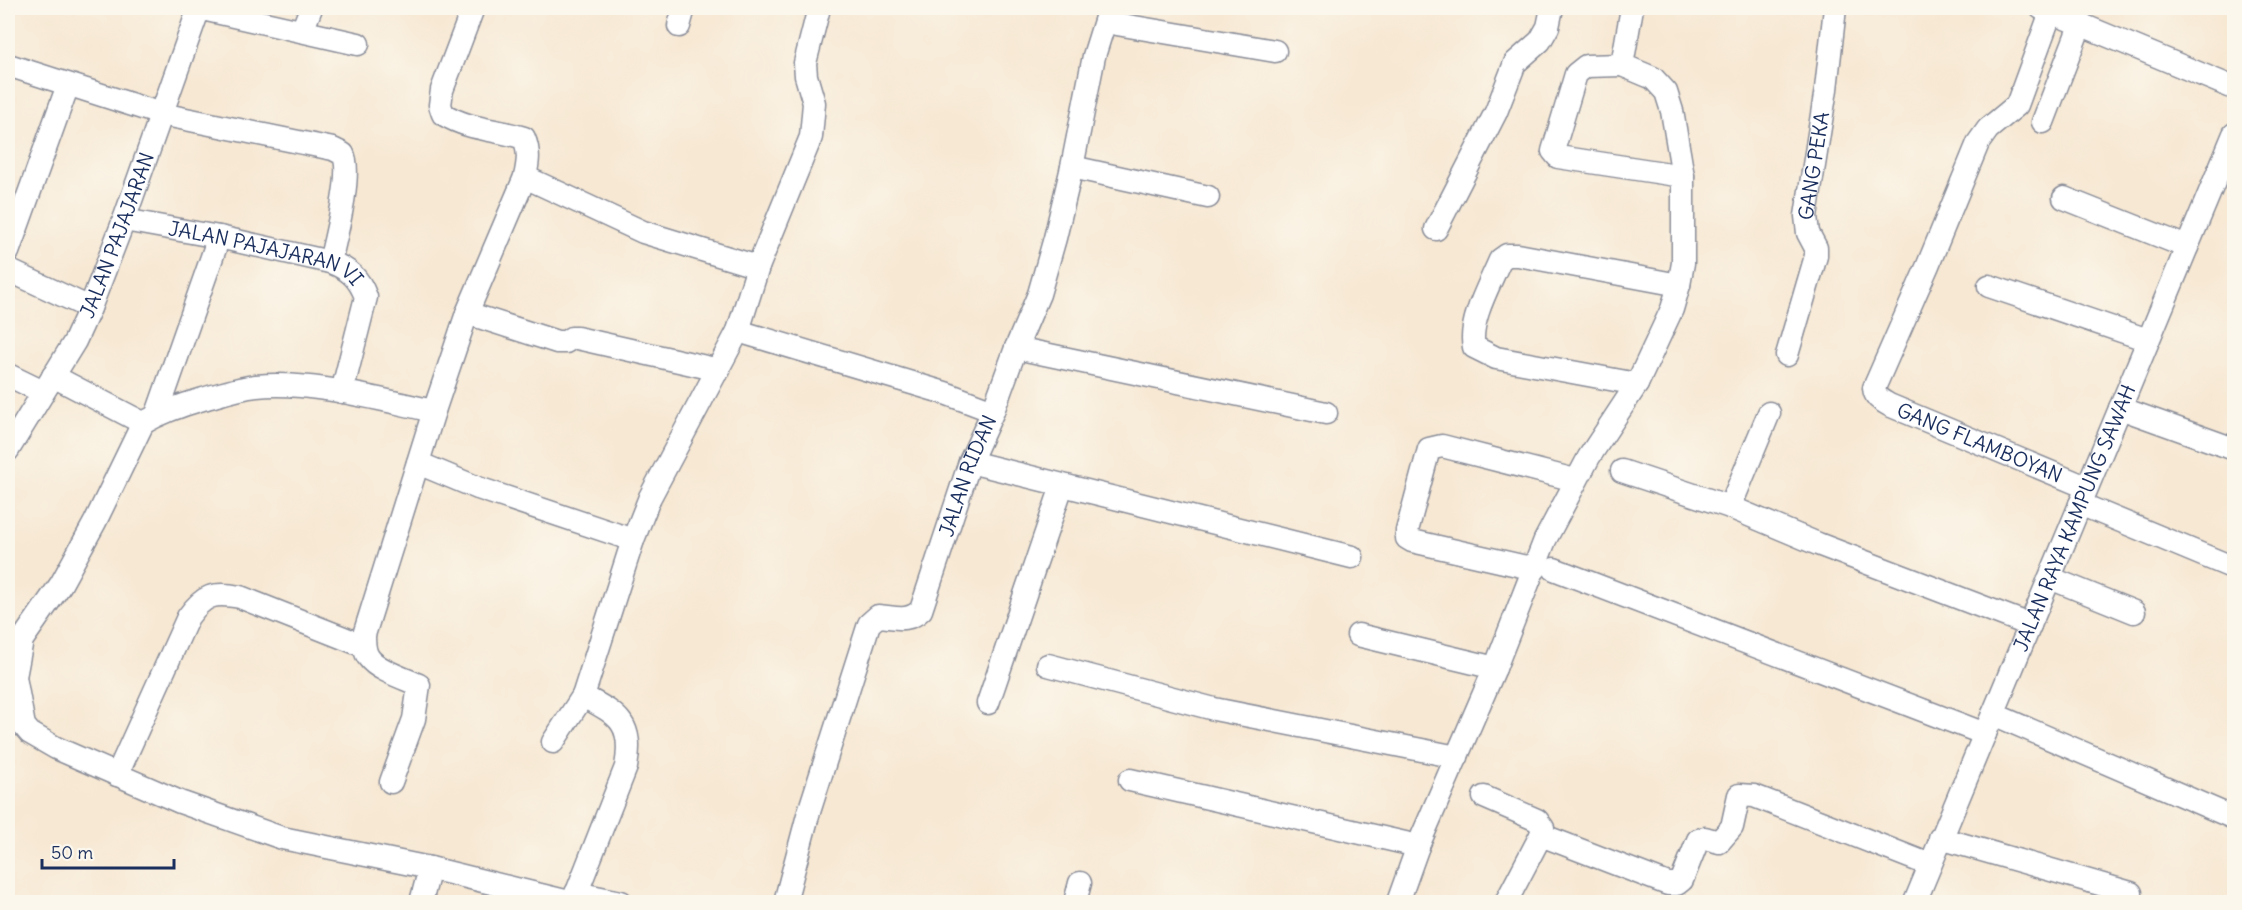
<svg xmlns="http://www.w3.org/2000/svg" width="2242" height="910" font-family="Delius,sans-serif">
	<rect width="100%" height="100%" fill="#fbf7ec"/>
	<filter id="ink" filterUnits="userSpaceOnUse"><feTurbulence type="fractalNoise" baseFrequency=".0167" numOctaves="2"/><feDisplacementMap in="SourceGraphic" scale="12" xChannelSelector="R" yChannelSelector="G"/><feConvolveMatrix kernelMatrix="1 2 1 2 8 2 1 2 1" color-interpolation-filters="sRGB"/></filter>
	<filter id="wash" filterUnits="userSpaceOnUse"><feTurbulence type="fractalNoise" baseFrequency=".008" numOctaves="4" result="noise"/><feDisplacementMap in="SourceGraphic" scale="24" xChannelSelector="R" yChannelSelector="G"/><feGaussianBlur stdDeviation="1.35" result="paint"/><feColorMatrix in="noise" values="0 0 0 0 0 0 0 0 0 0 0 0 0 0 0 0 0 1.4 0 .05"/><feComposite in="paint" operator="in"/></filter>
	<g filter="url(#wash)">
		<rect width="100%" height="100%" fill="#f7e8d3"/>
	</g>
	<g filter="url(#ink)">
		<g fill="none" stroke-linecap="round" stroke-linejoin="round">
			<g stroke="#898c98" stroke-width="25">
				<g id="minor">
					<path d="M198,8L358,44"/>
					<path d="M2041,8L2234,88"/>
					<path id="s1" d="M2051,12L2017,105L1988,129L1978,143L1928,265L1874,388C1875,398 1881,400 1889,405L2086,487"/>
					<path d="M1105,22L1275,51"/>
					<path d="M679,26L684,8"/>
					<path d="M302,31L311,8"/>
					<path d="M8,65L161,114L333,149L343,154C353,172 335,240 330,262"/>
					<path d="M1622,65L1586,66L1576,74L1553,151L1558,157L1683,176"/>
					<path d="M2043,122L2081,23"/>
					<path d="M1072,167L1208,197"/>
					<path d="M525,177L643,232L758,267"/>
					<path d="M2064,198L2187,247"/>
					<path id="s2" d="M124,220L219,237L330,262C349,269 359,278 366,297L342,392"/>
					<path d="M1436,229L1496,112L1515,63L1540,41L1548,27L1552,8"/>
					<path d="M8,252L68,85"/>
					<path d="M8,270L90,308"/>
					<path d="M1989,286L2148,340"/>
					<path d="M467,313L557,342H566L571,338H577L719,370"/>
					<path d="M738,331L945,393L993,411"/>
					<path d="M1016,348L1326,413"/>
					<path id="s3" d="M1787,355L1816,256V248L1808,233L1806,216L1826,89L1835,8"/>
					<path d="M8,375L43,392"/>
					<path d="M53,376L143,423C162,412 182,405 203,399C221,394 238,388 256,386C309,380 381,400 434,411"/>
					<path d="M1637,384L1496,358L1474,347C1468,322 1490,284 1500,260L1507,255H1518L1679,285"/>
					<path d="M2120,408L2234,449"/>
					<path d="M157,414L219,237"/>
					<path id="s4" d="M8,450L75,341L90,308L124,220L199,8"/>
					<path d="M970,462L1352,557"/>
					<path d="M418,463L478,488L633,540"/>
					<path d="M1622,471L1730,507L1818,544L2030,625"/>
					<path d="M2080,504L2234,568"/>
					<path d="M1730,507L1769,413"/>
					<path d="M1535,569L1412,541L1407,538V531L1429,449L1442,446L1575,480"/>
					<path d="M1554,569L1985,734"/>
					<path d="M2050,578L2134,612"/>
					<path d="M1358,635L1495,668"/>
					<path d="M1048,665L1214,709L1457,757"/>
					<path d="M15,677L24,726L30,733L56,748L180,802L282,838L430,868L569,902"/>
					<path d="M9,691L15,677L22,640L61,584L95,522L143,423"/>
					<path d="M988,703L1062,486"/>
					<path d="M1993,714L2234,818"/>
					<path d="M553,742L583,696"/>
					<path d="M117,775L188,617C204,595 213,592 240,597L364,646"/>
					<path d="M1130,780L1418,846"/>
					<path d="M391,782L414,719L419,685C406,679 377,670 369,658C364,652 364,643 364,635L434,411L467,313L525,177C528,163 530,152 524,138C496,129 469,130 443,114L440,105L442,90L473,8"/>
					<path d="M1484,797L1537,820L1543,828L1541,835"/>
					<path d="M1940,838L2131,893"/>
					<path d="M576,893L621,902"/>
					<path d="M421,902L430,868"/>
					<path d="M573,902L626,767C634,722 618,715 583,696L633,540L650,497L738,331L758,267L811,137L814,103L806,76L805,63L819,8"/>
					<path id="s5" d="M785,902L808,815L869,624L878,616C895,617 908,623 921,610L970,462L993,411L1016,348L1039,294L1055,238L1072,167L1094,56L1109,8"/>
					<path d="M1075,902L1080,883"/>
					<path d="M1398,902L1418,846L1495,668L1545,540L1589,457L1637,384L1672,309L1679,285L1683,263V176L1672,111L1666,92L1653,78L1622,65L1632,8"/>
					<path d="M1506,902L1541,835L1668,884H1677L1682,880L1698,840L1705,838L1719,842L1732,827L1739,795L1754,796L1767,801L1930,865"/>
					<path id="s6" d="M1915,902L2234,134"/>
				</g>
			</g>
			<use href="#minor" stroke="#fff" stroke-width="22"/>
		</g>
	</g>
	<g text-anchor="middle" stroke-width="6" stroke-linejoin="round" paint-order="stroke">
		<g font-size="20" fill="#1b2f5e" stroke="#fbf7ec">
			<text dy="7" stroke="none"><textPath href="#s3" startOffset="196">GANG PEKA</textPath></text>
			<text dy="7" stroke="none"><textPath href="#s4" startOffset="242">JALAN PAJAJARAN</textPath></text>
			<text dy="7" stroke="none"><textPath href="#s2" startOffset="146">JALAN PAJAJARAN VI</textPath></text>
			<text dy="7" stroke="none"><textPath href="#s1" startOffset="542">GANG FLAMBOYAN</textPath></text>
			<text dy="7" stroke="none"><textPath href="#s5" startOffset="490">JALAN RIDAN</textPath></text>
			<text dy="7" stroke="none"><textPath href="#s6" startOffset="416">JALAN RAYA KAMPUNG SAWAH</textPath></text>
		</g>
	</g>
	<rect width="2242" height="910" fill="none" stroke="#fbf7ec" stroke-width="30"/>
	<path d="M42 859v9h132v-9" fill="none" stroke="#1b2f5e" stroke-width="3"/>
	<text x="51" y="859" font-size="18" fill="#1b2f5e" stroke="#fbf7ec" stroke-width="4.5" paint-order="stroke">50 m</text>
</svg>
